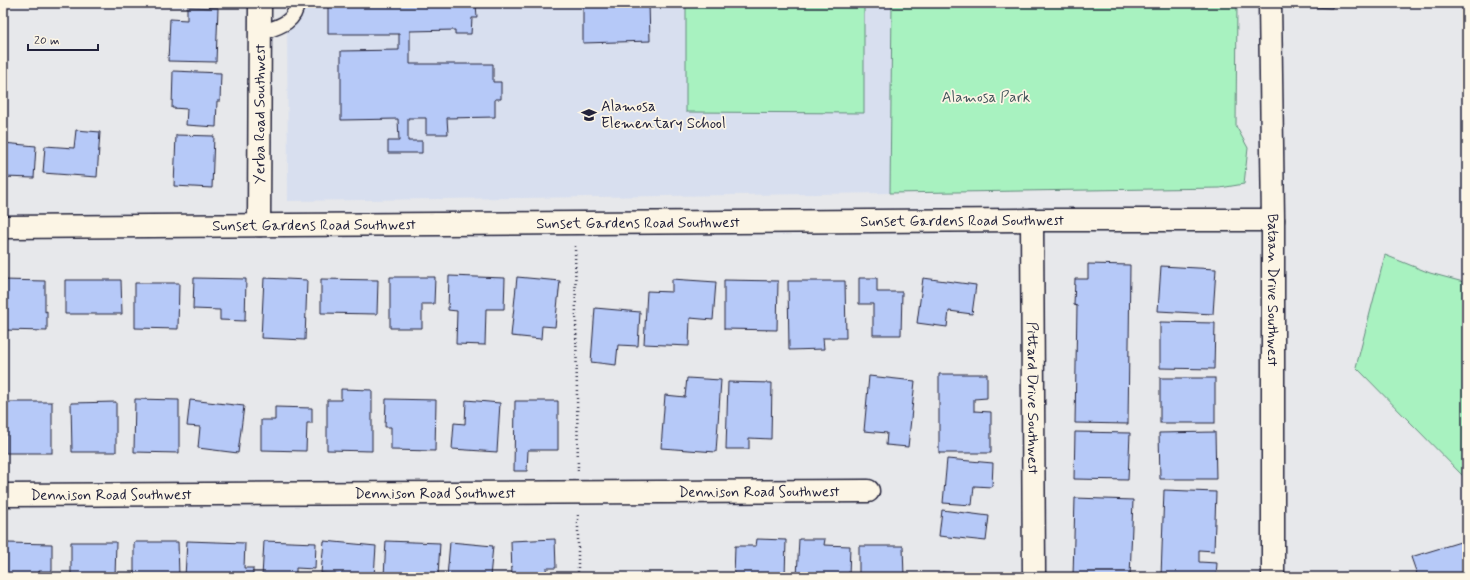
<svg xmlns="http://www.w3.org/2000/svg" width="1470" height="580" font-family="Mynerve,sans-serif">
	<rect width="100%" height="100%" fill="#e7e8eb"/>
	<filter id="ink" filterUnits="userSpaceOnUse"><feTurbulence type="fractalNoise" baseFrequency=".025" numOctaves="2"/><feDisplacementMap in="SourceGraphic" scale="8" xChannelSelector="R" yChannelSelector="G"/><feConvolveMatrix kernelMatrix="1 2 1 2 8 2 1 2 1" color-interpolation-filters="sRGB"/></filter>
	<g filter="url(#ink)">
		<path fill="#d8dfef" d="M287,3H892L890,193L288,201Z"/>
		<g fill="#a8f2c0" stroke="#658a7e">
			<path d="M686,3H864V113L686,112Z"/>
			<path d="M892,3H1237L1236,126L1248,148L1244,184L1220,188L890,193Z"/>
			<path d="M1385,255L1430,273L1467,283V477H1464L1356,367Z"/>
		</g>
		<g fill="#b6c9f8" stroke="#22223b">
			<path d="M328,3H476L477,18H472L471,34H455V30L410,31V64H493V82H501V99H495V117L447,118L448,134H426V118H408V141H422V153H388V141H399L398,119L341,120V51L399,50V34H328Z"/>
			<path d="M583,3H649L650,41L583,43Z"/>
			<path d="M1312,3H1333L1332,8L1312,7Z"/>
			<path d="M187,7L218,8L216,62L168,61L170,19L187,20Z"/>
			<path d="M173,71L221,73L220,101H217L216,127L186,125L187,109L172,108Z"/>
			<path d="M76,130L100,132L97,177L43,173L45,146L74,148Z"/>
			<path d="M176,135L214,136L212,188L174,186Z"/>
			<path d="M3,143L36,146L34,178L3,177Z"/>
			<path d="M1088,264L1130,265L1128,424L1075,423L1077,306L1074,305L1075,279H1088Z"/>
			<path d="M1161,266L1216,269L1213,314L1158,311Z"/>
			<path d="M449,276L505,278L504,309H486L485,345L456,344L457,311L448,310Z"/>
			<path d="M390,277H435L434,304H422V328H390Z"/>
			<path d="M517,277L560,281L555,327L542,326L541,339L511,336Z"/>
			<path d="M194,278L246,279L245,321L220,320V310L193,309Z"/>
			<path d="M264,278L307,280L305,340L261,338Z"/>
			<path d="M859,278H877V292H902L901,335H873V304H859Z"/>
			<path d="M923,278L976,285L972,314L949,311L947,327L917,323Z"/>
			<path d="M321,279L378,280L377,314L321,313Z"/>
			<path d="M672,279L716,282L713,320L690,318L689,346L644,344L647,291L672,292Z"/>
			<path d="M3,280L45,281V312L47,311V331L3,330Z"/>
			<path d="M65,280H121L122,314H65Z"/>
			<path d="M724,280L778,281L777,330L724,329Z"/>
			<path d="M788,281H845L846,338H823L824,349L789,350Z"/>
			<path d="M135,283H179L178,329L135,328Z"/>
			<path d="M595,308L640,312L638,346L618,345L616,365L591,362Z"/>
			<path d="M1160,322L1215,323L1214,369L1160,368Z"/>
			<path d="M939,374H987V398L974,399V411L991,412V453H939Z"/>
			<path d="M869,376L915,381L908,447L886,445L887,433L864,431Z"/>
			<path d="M687,378L721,380L716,452L661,448L665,395L685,397Z"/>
			<rect x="1160" y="378" width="55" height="45"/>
			<path d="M728,382L772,383L771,439L749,438V449H726Z"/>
			<path d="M341,389L372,390V451L327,450V400H341Z"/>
			<path d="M135,399L179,400V453L134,452Z"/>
			<path d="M386,399L436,400L435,451L391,450V427H385Z"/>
			<path d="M190,400L244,406L238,453L198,448L200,427L187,426Z"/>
			<path d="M466,400L500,403L497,452L452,449L454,423L465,424Z"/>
			<path d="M515,401H558V450H528L527,471H514Z"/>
			<rect x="6" y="402" width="46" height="51"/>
			<path d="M116,402V452H72L71,403Z"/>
			<path d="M275,407L312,408V423H307L306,451L261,450V420H275Z"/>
			<path d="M1075,432L1130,433L1128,480L1074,479Z"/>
			<path d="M1215,432L1216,479H1160L1159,433Z"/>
			<path d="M947,459L993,463L992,487L974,486L972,505L943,503Z"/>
			<path d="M1164,490L1216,492L1214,551L1199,550V562L1217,563L1216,577H1161Z"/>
			<path d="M1075,498L1133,500L1130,577H1073Z"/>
			<path d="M942,510L989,516L986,541L939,536Z"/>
			<path d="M555,539L556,568H546L547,577H512L511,541Z"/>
			<path d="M757,539L786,540L785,577H734L735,546H756Z"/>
			<path d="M799,539H825L824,545L850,546L849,577H797Z"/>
			<path d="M1467,540V577H1418L1411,557Z"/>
			<path d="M187,541L245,543L244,568H253V577H185Z"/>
			<path d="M264,541L316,543L315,569L296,568V577H262Z"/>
			<path d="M324,541L376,546L374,577L321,573Z"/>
			<path d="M386,541L440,543L438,576L407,577L384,576Z"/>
			<path d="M71,542H116L115,577H71Z"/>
			<path d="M134,542H178L179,577H134Z"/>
			<path d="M450,542L493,546L490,577H447Z"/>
			<path d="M6,543L52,544V571H39V577H6Z"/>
			<path d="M859,546H903L904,577H859Z"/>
			<path d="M942,572L976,576V577H941Z"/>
		</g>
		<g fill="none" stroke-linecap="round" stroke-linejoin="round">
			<g stroke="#22223b" stroke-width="17">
				<path id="service" d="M260,33C277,27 295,24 297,3"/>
			</g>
			<g stroke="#22223b" stroke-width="25">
				<g id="minor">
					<path id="s1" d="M1032,220L1034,577"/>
					<path id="s2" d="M3,495L868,491"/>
				</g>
			</g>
			<g stroke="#22223b" stroke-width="25">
				<g id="tertiary">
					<path id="s3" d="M1270,3L1273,220V577"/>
					<path id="s4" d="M259,225L260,3"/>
					<path id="s5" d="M3,227L1032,220H1273"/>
				</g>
			</g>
			<g stroke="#22223b" stroke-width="2.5" stroke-dasharray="1 3" stroke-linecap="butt">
				<path d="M575,246L578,471"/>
				<path d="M578,515V577"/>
			</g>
			<use href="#service" stroke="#fcf5e5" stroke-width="14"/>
			<use href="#minor" stroke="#fcf5e5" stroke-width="22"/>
			<use href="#tertiary" stroke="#fcf5e5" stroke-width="22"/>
		</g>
	</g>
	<defs>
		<g id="school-bare" transform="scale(1.2)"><path d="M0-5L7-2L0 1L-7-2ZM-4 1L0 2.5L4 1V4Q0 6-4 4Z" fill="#22223b" stroke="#fcf5e5" stroke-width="2.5" paint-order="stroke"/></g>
	</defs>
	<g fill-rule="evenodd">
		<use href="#school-bare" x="589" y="115"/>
	</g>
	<g text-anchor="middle" stroke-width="3.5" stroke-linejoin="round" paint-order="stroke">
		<g font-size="15" fill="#44565c" stroke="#fcf5e5">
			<text x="986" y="102">Alamosa Park</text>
		</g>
		<g font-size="15" fill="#22223b" stroke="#fcf5e5" text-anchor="start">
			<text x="601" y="111">Alamosa<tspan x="601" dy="17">Elementary School</tspan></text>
		</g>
		<g font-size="15" fill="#22223b" stroke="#fcf5e5">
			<text dy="5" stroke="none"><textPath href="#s4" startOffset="111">Yerba Road Southwest</textPath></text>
			<text dy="5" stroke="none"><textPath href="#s5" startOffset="959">Sunset Gardens Road Southwest</textPath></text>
			<text dy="5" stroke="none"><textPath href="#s5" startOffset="635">Sunset Gardens Road Southwest</textPath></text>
			<text dy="5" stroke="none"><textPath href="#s5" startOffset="311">Sunset Gardens Road Southwest</textPath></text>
			<text dy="5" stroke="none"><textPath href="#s3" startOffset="287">Bataan Drive Southwest</textPath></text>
			<text dy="5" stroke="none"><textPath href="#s1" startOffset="178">Pittard Drive Southwest</textPath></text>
			<text dy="5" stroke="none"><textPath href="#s2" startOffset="756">Dennison Road Southwest</textPath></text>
			<text dy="5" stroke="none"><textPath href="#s2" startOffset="432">Dennison Road Southwest</textPath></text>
			<text dy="5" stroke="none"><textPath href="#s2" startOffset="108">Dennison Road Southwest</textPath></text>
		</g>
	</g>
	<rect width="1470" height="580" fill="none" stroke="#fcf5e5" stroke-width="16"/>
	<rect x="8" y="8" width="1454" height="564" fill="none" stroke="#22223b" stroke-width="1.5" filter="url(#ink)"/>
	<path d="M28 44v6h70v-6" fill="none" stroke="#22223b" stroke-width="2"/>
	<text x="34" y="44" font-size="12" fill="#22223b" stroke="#fcf5e5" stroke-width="3" paint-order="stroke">20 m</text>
</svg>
